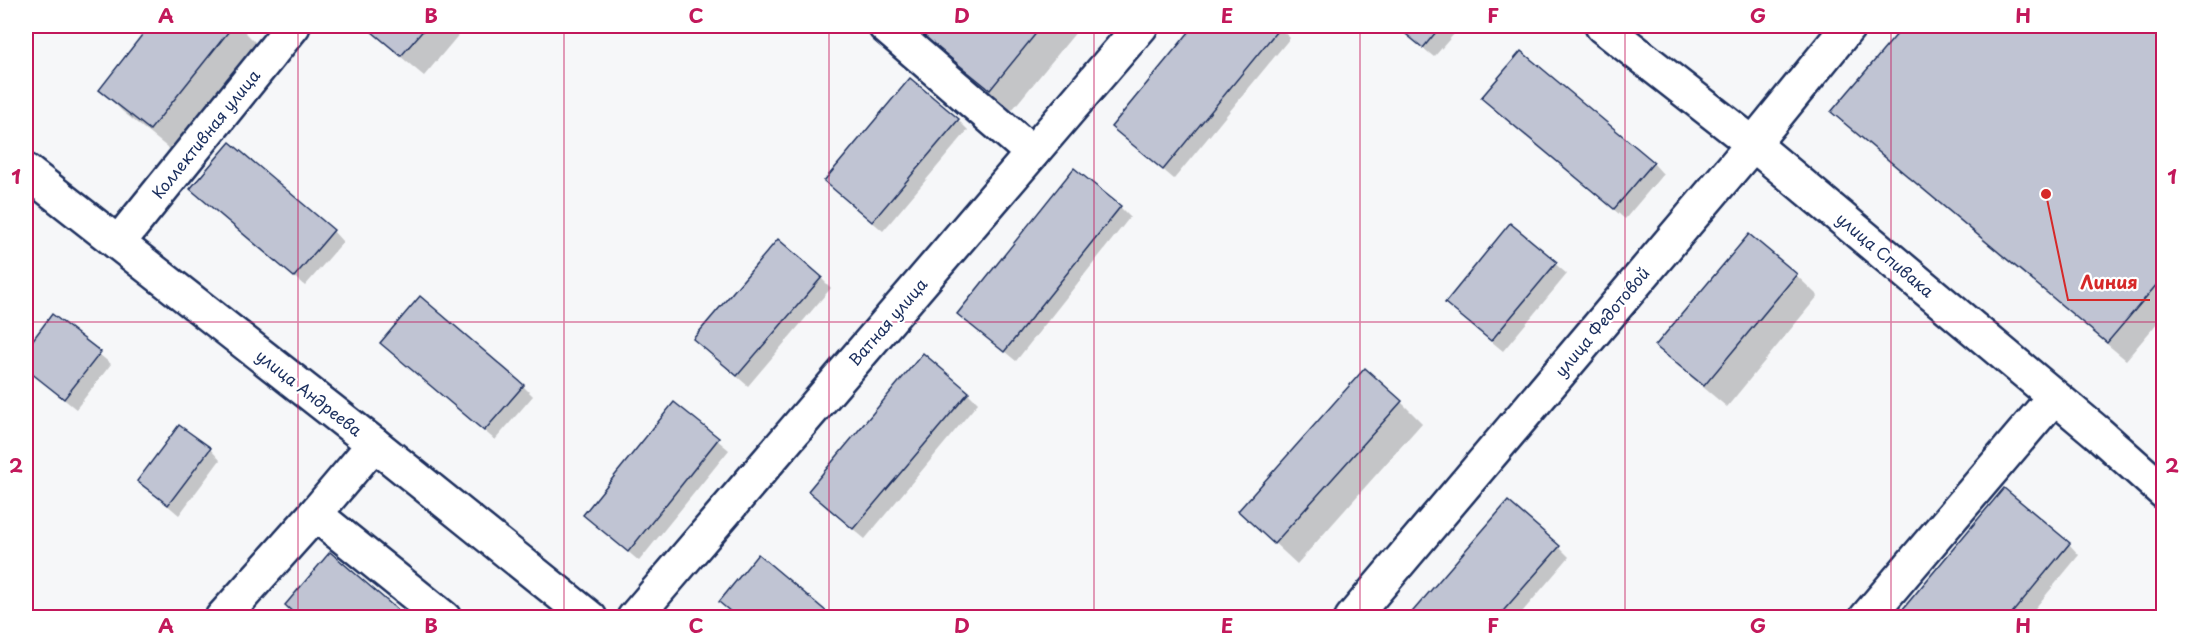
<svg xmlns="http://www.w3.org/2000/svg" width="2189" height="643" font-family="'Playpen Sans',sans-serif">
	<rect width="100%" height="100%" fill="#f6f7f9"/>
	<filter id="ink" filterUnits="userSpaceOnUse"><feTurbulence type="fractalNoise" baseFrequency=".0167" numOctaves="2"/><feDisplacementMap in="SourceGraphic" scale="12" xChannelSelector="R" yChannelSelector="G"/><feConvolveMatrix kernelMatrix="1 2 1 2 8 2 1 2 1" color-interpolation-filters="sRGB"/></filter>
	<g filter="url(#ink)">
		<g fill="#0003">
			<path d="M151,26H239L257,44L172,151L122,111L101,90Z"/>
			<path d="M364,26H466L424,76Z"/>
			<path d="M908,26H1081L1012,110Z"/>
			<path d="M1196,26H1277L1290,38L1174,179L1113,127Z"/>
			<path d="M1396,26H1461L1434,57Z"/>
			<path d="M1906,26H2164V315L2126,360L1851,130L1833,112Z"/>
			<path d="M1494,108L1653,163L1663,174L1625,219Z"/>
			<path d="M958,120L968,130L883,231L836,191Z"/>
			<path d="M202,199L333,231L343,242L305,286Z"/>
			<path d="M1120,207L1130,217L1016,361L959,314Z"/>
			<path d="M1510,225L1567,274L1503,351L1457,313Z"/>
			<path d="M1796,275L1818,296L1727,407L1679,367L1657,345Z"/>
			<path d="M821,278L831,288L748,386L706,350Z"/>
			<path d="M53,316L111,364L76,409L26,369V352Z"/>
			<path d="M393,353L523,386L533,396L495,440Z"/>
			<path d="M968,393L978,403L865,539L820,501Z"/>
			<path d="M1401,402L1422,423L1297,564L1240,511Z"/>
			<path d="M674,404L729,450L639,561L585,515Z"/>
			<path d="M210,449L220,460L179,515L139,481Z"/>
			<path d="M2069,544L2079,555L2027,618H1912Z"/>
			<path d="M1559,547L1569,557L1517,618H1409Z"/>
		</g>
		<g fill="#c0c4d3" stroke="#1b2f5e" stroke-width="1.5">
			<path d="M149,26H233L150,130L99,90Z"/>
			<path d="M365,26H427L401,56Z"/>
			<path d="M911,26H1042L990,90Z"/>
			<path d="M1194,26H1281L1163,170L1111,127Z"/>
			<path d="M1396,26H1441L1423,48Z"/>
			<path d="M1904,26H2164V276L2107,343L1831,112Z"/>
			<path d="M1521,51L1654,162L1614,209L1481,98Z"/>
			<path d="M910,78L959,119L872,222L824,181Z"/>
			<path d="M230,142L334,230L294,277L190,189Z"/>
			<path d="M1074,168L1121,206L1004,352L957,314Z"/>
			<path d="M1510,223L1557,262L1491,341L1445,303Z"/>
			<path d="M1749,234L1797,274L1704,386L1655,346Z"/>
			<path d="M778,239L822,277L737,376L693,339Z"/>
			<path d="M420,296L524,385L484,431L380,343Z"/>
			<path d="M52,314L101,352L64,399L26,369V349Z"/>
			<path d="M923,353L969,392L853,529L808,491Z"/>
			<path d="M1365,368L1402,401L1274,544L1238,511Z"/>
			<path d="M674,402L719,438L628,552L583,515Z"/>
			<path d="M179,425L211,448L168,505L137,481Z"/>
			<path d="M2004,488L2070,543L2008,618H1911L1902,610Z"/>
			<path d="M1508,501L1560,546L1497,618H1407Z"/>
			<path d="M330,552L407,618H299L285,605Z"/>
			<path d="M758,554L834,618H738L719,602Z"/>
		</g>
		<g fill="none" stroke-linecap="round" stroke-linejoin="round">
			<g stroke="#1b2f5e" stroke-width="38">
				<g id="minor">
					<path d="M885,26L1032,153"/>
					<path d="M1602,26L1753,144L2098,433L2164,492"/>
					<path d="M26,171L374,444L590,618"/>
					<path d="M118,243L293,26"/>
					<path d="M315,514L444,618"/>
					<path d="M222,618L315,514L374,444"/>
					<path d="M634,618L1141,26"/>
					<path d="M1352,618L1753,144L1849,26"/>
					<path d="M1866,618L2054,397"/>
				</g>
			</g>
			<use href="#minor" stroke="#fff" stroke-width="33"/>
		</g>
	</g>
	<path fill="none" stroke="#c2185b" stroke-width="1.5" stroke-opacity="0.55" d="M298,26V618M564,26V618M829,26V618M1094,26V618M1360,26V618M1625,26V618M1891,26V618M26,322H2164"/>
	<g text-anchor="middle" stroke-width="4.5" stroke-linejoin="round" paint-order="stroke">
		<g font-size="16" fill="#1b2f5e" stroke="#fff">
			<text transform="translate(206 134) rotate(-51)" y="6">Коллективная улица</text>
			<text transform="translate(1885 255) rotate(40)" y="6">улица Спивака</text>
			<text transform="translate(888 322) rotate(-49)" y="6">Ватная улица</text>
			<text transform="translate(1602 322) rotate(-50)" y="6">улица Федотовой</text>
			<text transform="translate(309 393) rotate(38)" y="6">улица Андреева</text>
		</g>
	</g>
	<path fill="none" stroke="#d62828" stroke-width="2" d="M2046 194L2068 300H2150"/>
	<circle fill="#d62828" stroke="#fff" stroke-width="2" cx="2046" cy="194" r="6"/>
	<g font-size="18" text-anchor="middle" font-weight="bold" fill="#d62828" stroke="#fff" stroke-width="4.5" stroke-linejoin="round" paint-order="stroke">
		<text x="2109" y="289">Линия</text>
	</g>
	<rect width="2189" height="643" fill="none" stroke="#fff" stroke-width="66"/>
	<rect x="33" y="33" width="2123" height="577" fill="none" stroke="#c2185b" stroke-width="2"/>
	<g font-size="20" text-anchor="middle" font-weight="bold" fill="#c2185b">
		<text x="166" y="23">A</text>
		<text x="431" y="23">B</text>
		<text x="696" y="23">C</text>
		<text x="962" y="23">D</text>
		<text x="1227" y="23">E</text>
		<text x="1493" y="23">F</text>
		<text x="1758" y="23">G</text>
		<text x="2023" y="23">H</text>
		<text x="16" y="184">1</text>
		<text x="2172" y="184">1</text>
		<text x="16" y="473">2</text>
		<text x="2172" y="473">2</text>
		<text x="166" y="633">A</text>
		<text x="431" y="633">B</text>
		<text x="696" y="633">C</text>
		<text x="962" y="633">D</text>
		<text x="1227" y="633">E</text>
		<text x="1493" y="633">F</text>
		<text x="1758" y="633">G</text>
		<text x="2023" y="633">H</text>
	</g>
</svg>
